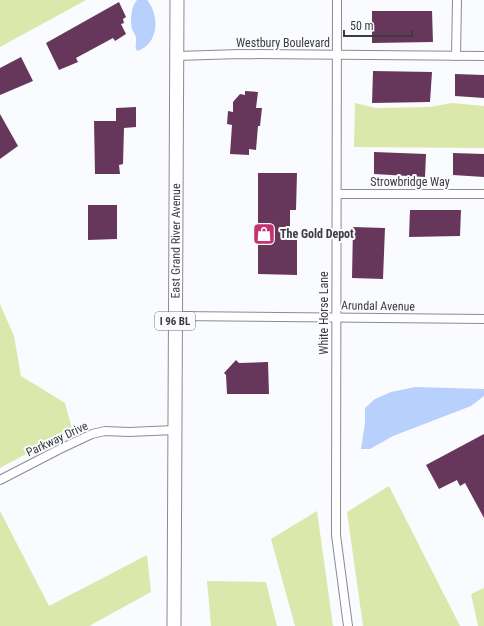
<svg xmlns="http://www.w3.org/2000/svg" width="484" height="626" font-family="'Roboto Condensed',sans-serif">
	<rect width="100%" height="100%" fill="#fafbfe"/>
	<g fill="#dce7ab">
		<path d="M0,0H86L0,47Z"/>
		<path d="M355,103L376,108L429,107L452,103L484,106V148L354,147Z"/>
		<path d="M0,304L14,336L21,376L65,403L72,429L0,468Z"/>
		<path d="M389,486L460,626H363L347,512Z"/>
		<path d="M0,511L49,606L147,555L151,592L89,626H0Z"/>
		<path d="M317,511L333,626H295L271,539Z"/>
		<path d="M207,581L266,582L277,626H211Z"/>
		<path d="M484,588V626H478L471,594Z"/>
	</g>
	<g fill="#b7d0fc">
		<path d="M137,0H147C160,15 159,45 137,51C134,44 137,44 136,38C136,35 133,32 132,29C130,19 131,7 137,0Z"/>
		<path d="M415,387L484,389V396L471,406L393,436L370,449H361L365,423V408L375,399L391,392Z"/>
	</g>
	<g fill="#67375b">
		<path d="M119,2L126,17L123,19L124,23L121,24L126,34L115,41L113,38L76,58L78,62L59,70L46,43Z"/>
		<path d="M372,11H432L433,42L372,43Z"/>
		<path d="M21,57L33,81L0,95V68Z"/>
		<path d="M373,71L432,72L430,102L372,103Z"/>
		<path d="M455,74L484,75V98L455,96Z"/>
		<path d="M245,91L258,92L256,108H262L260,126H258L256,150L249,149V155L230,154L232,125L227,124L228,111L233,112V102L240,94L245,95Z"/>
		<path d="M136,107V127L124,128L123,164L119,165L120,174H95L94,121H116V108Z"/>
		<path d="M0,114L18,146L0,159Z"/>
		<path d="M374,152L426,154L425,177L374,174Z"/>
		<path d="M453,153L484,154V177L453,175Z"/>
		<path d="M258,173H297L296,210H290V240H297V275L258,274Z"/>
		<path d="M88,205H117V239L88,240Z"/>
		<path d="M410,210H461L460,236L409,237Z"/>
		<path d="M353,227L385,228L383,279L352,278Z"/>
		<path d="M236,360L239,363L268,362L269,394H227L226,375L224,373Z"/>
		<path d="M484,434V518L465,483L460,486L457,480L439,489L426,465Z"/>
	</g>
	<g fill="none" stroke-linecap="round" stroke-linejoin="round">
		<g stroke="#8b8b91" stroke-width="10">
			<g id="minor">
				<path d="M337,0L336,506V535L348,626"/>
				<path d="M177,56L239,54L484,56"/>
				<path d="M456,56L457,0"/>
				<path d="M337,194H484"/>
				<path d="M175,316L484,319"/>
				<path d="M0,480L60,449L92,434L105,431L129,432L175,430"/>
			</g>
		</g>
		<g stroke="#8b8b91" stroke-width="15">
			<g id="primary">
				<path id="s1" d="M174,626L177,0"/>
			</g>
		</g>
		<use href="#minor" stroke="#fff" stroke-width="8"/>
		<use href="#primary" stroke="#fff" stroke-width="13"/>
	</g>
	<defs>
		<g id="shop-square" transform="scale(1.15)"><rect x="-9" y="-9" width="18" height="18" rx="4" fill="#c0356e" stroke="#fafbfe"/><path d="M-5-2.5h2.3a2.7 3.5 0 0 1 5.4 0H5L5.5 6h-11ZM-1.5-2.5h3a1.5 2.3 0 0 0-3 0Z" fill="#fff"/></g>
	</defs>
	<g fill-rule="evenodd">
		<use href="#shop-square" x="264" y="234"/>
	</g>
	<g text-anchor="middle" stroke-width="4" stroke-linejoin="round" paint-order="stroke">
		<rect fill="#fafbfe" stroke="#757578" stroke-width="1" x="155" y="312" width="40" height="18" rx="3"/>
		<g font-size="11" font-weight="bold" fill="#3c3c3e">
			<text x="175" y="325">I 96 BL</text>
		</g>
		<g font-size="12" fill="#3c3c3e" stroke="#fafbfe">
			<text x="283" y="47">Westbury Boulevard</text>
			<text x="410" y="186">Strowbridge Way</text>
			<text dy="4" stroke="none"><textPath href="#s1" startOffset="385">East Grand River Avenue</textPath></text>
			<text transform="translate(378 306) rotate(1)" y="4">Arundal Avenue</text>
			<text transform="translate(324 313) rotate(-90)" y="4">White Horse Lane</text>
			<text transform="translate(57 439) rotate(-25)" y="4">Parkway Drive</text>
		</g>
		<g font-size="12" font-weight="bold" fill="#3c3c3e" stroke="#fafbfe" text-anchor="start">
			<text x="280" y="238">The Gold Depot</text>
		</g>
	</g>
	<path d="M344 30v6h68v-6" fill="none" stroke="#3c3c3e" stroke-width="2"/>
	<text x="350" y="30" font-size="12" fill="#3c3c3e" stroke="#fafbfe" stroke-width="3" paint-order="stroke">50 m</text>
</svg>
